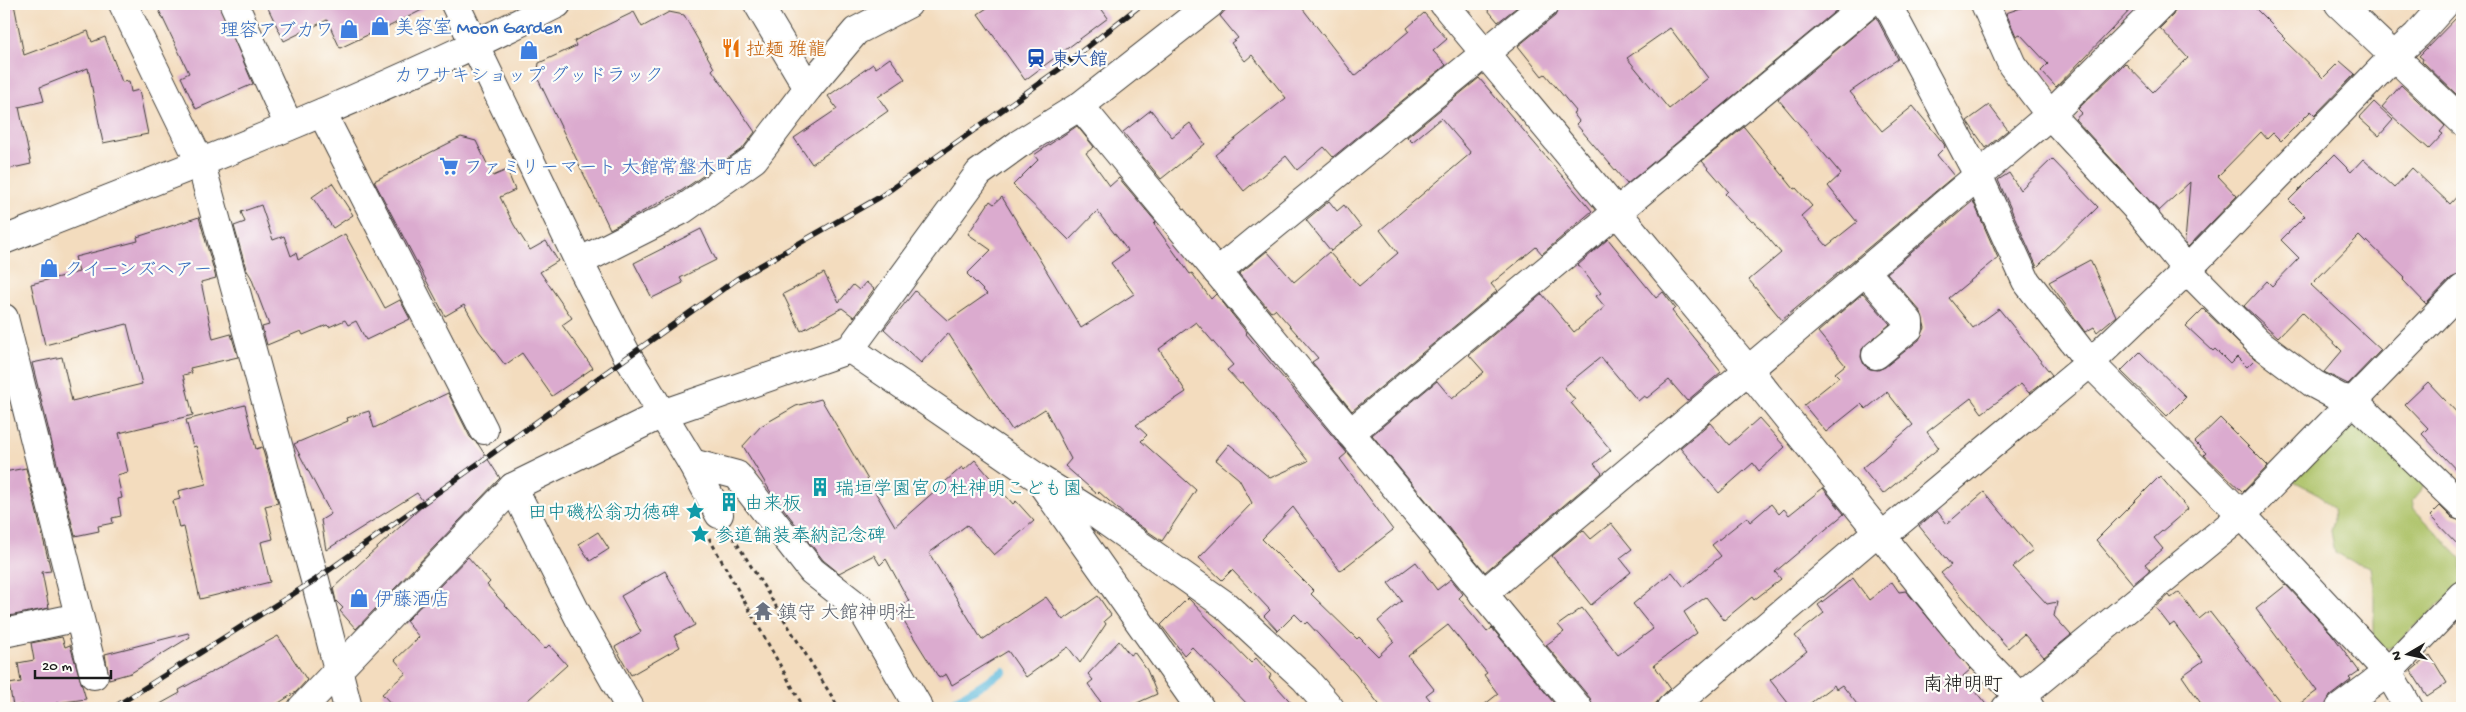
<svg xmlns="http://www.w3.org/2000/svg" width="2466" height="712" font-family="'Gochi Hand','Klee One',sans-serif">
	<rect width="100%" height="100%" fill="#fdfcf7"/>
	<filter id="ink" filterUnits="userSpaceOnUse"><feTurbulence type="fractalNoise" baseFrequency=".02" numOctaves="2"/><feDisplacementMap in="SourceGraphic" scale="10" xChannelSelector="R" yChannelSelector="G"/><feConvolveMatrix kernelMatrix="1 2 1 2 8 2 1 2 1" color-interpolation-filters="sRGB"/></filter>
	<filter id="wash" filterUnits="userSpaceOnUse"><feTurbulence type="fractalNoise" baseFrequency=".0096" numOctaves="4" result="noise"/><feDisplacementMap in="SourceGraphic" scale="20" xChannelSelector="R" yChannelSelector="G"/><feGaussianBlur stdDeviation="1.12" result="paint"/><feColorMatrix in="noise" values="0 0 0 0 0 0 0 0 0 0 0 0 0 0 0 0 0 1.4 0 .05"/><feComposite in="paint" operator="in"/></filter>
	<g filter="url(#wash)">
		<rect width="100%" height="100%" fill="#f3dcbe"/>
		<path fill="#abc165" stroke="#646e40" d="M2356,413L2424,486L2412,500L2414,509L2462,559V584L2392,647L2384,649L2374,643V587L2371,567L2343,558L2335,553L2331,531L2334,521L2333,509L2320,495L2292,480Z"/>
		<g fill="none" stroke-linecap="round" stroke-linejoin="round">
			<path stroke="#5ebadc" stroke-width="8" d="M943,708L1004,671"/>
		</g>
		<g id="blocks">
			<g fill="#dbabcf" fill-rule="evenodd">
				<path d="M4,4H14L24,55L88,31L92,42L105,37L122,82L129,81L131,92L139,90L148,134L103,143L88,68L40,87L44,101L19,107L31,164L4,170Z"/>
				<path d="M156,4H219L253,84L196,109L181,77L189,73Z"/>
				<path d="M266,4H434L374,34V32L340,48L327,20L284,41Z"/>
				<path d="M993,4H1098L1108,18L1025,80L978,14Z"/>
				<path d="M1231,4H1299L1355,76L1409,31L1407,28L1424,13L1447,39L1433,51L1446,65L1333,157L1324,147L1297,170L1286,156L1244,191L1215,155L1286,98L1252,55L1245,61L1231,43L1238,38L1220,16Z"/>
				<path d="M1483,4H1521L1498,22Z"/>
				<path d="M1560,4H1844L1627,184L1576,124L1579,121L1573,113L1576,111L1545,74L1542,76L1518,46L1555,16ZM1670,28L1708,78L1669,109L1627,58Z"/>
				<path d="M2033,4H2140L2138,6L2136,4L2056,87L2041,71L2048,64L2020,34L2016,36L2006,13Z"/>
				<path d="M2177,4H2251L2286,39L2284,40L2323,78L2340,61L2355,74L2315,115L2311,111L2281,141L2273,133L2267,139L2261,132L2218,176L2237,196L2188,247L2185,242L2190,182L2159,211L2075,119L2082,113L2078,109L2125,63L2153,92L2188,58L2160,28L2173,15Z"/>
				<path d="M634,12L642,27L669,12L684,15L714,68L712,70L755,132L743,148L681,191L610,229L537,77L539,63L576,46L574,41Z"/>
				<path d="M2462,12V93L2459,97L2422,61L2423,59L2419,56Z"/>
				<path d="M1876,17L1898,59L1850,92L1882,131L1913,106L1944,144L1945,147L1937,155L1954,176L1782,320L1749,280L1781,253L1754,221L1752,222L1725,194L1728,191L1702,161L1744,127L1794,189L1796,188L1812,206L1801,216L1827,246L1857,222L1828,186L1841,174L1778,99Z"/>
				<path d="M890,58L905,79L878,97L888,111L812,164L794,138L837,109L828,96L873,64L876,68Z"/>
				<path d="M1479,78L1592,211L1542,254L1536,247L1491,284L1497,291L1352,411L1312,362L1318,358L1275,309L1271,312L1239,274L1267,251L1294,282L1329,252L1359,286L1398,253L1380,230L1471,153L1441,118L1412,142L1407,137Z"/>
				<path d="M2401,85L2445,126L2440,132L2443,134L2429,149L2382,107Z"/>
				<path d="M2374,102L2393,120L2379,136L2359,118Z"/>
				<path d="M1989,105L2008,130L1986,148L1967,121Z"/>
				<path d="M1151,110L1172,137L1190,123L1205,144L1161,179L1123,132Z"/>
				<path d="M1077,126L1094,147L1086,153L1110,186L1119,178L1156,222L1154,224L1156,227L1190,274L1192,273L1211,299L1216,294L1247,333L1246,334L1347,453L1340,459L1393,530L1340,571L1293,507L1262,539L1314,591L1311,594L1357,639L1359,637L1378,656L1394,641L1378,621L1402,601L1388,583L1416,562L1437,590L1451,579L1463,594L1459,598L1487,632L1492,628L1558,708H1480L1498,694L1484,675L1487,673L1448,625L1408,656L1434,689L1426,695L1436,708H1382L1356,675L1307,622L1305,624L1295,614L1278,631L1264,616L1270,610L1232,570L1222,580L1199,558L1252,503L1239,479L1216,460L1229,444L1270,478L1308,461L1277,422L1242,383L1240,384L1227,370L1233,365L1196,322L1159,349L1186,392L1136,425L1147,435L1141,441L1196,490L1162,541L1127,517L1099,492L1097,494L1065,466L1071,459L1045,409L1012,430L948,333L921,363L884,329L915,291L948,321L987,294L967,274L991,250L968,234L990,201L994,204L1002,197L1081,328L1134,294L1111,263L1128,251L1097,211L1069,240L1013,185L1038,160L1034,155Z"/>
				<path d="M461,137L476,141L493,176L507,170L515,190L500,197L514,225L530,250L546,241L558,261L540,272L572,318L562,325L593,368L552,396L522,353L505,365L479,331L464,305L445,316L374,181Z"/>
				<path d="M2334,155L2351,172L2363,159L2394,188L2412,168L2450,204L2462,191V274L2451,278L2426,304L2403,280L2405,278L2367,241L2366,243L2359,236L2311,285L2381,350L2348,384L2324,372L2342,351L2302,312L2278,337L2244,306L2267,281L2272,286L2299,258L2281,240L2305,216L2289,200Z"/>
				<path d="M2052,159L2098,207L2037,267L1998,180L2009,173L2020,190Z"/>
				<path d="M332,183L353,215L333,228L312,197Z"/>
				<path d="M1329,201L1337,211L1344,205L1361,227L1331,251L1306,220Z"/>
				<path d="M1973,201L1998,258L1949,298L1973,328L1999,309L2052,375L2029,393L2021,384L1982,413L1971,398L1927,432L1939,448L1883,494L1862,468L1913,425L1887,392L1866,409L1861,404L1826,432L1804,405L1839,377L1835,373L1845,365L1818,332L1863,293L1890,324L1862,349L1861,357L1864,365L1870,369L1878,370L1885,367L1919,340L1925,328L1921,312L1887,273Z"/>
				<path d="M261,205L273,240L284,236L291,256L296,253L298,260L345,234L385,308L400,300L410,319L366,340L356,321L348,325L345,320L329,327L327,325L303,335L301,331L267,345L262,327L269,325L251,277L246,269L234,226L245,222L241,212Z"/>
				<path d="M199,217L216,278L201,282L213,339L231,334L238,357L190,368L192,373L183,375L193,415L119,433L128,472L117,475L122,498L118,499L121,516L112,518L113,523L98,526L99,531L75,536L32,363L62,357L72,401L142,384L127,324L45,345L31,284L79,272L75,257L138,241L137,237Z"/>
				<path d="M701,229L716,260L680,278L683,283L652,298L634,263Z"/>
				<path d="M1608,239L1656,298L1663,292L1675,308L1672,311L1721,372L1687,401L1669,380L1647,398L1644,396L1638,401L1601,357L1564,387L1575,400L1571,403L1611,450L1594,464L1602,473L1485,572L1372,435L1437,381L1452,399L1484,372L1469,355L1542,294L1574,332L1605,307L1596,296L1601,293L1578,265Z"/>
				<path d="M2090,260L2116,316L2097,332L2094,327L2085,332L2049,282Z"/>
				<path d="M824,273L839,302L853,285L859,290L866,282L874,289L854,317L842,308L801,331L783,294Z"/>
				<path d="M2203,309L2255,359L2247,367L2237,357L2230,364L2215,349L2213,351L2186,326Z"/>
				<path d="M2140,352L2186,397L2167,416L2121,371Z"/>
				<path d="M2428,382L2462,418V476L2422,434L2428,428L2405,404Z"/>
				<path d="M448,393L470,437L478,444L500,478L356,629L340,611L343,608L336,601L333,588L425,504L417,493L326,550L321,520L331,514L294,444L348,421L347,418L369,411L374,428Z"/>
				<path d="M821,399L895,526L962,467L964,470L975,460L1013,504L1016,501L1034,521L994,555L967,525L929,553L982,640L1046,597L1063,620L1098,596L1111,615L1104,621L1106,624L1080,663L1068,647L1026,677L1008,651L952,685L946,674L939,678L896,609L909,601L886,559L880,565L874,555L839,573L823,560L770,491L743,446L761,426L796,406Z"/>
				<path d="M245,405L256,449L262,447L278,503L265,506L273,539L261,542L270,582L200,599L184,527L179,528L173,501L180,499L178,491L206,484L196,446L193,447L186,420Z"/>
				<path d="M1759,418L1785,447L1759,471L1753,463L1719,493L1680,448L1710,423L1729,445Z"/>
				<path d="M2220,418L2268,466L2243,492L2204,455L2206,453L2195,442Z"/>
				<path d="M26,468L51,571L42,572L49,608L4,617V472Z"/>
				<path d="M2160,476L2188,509L2154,538L2163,549L2145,564L2150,570L2133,584L2096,540Z"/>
				<path d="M1823,488L1844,514L1775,572L1781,579L1754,600L1752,597L1724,620L1706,597L1684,612L1697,633L1654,665L1670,688L1656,703L1650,708H1593L1590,698L1546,645L1564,632L1558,625L1582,608L1618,655L1653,629L1633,604L1672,572L1684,587L1721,556L1712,545L1747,517L1750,522L1771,504L1779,514L1784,509L1789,515Z"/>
				<path d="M1984,492L2033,550L2013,567L2047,604L2057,602L2054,616L2071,635L2044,657L2024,634L2008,648L1941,573L1951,565L1919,526L1937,511L1947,524Z"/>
				<path d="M2440,506L2452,518L2462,521V549L2430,516Z"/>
				<path d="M1611,523L1632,549L1620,558L1631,572L1591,605L1552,556L1583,530L1591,539Z"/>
				<path d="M598,532L609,549L590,561L579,544Z"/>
				<path d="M468,557L490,582L487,585L545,649L549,645L567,665L519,708H395L382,694L406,673L395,660L419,637L406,621Z"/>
				<path d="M665,571L695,625L674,636L680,647L631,675L615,647L641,632L621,596Z"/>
				<path d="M1853,578L1869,600L1892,582L1899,592L1906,591L1971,669L1963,676L1989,708H1860L1842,685L1836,689L1834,685L1804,708H1792L1770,680L1807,651L1795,636L1824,613L1818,605Z"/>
				<path d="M2286,585L2331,633L2359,671L2349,678L2351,680L2330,696L2325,708H2294L2317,691L2256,609Z"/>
				<path d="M2179,592L2199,619L2209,611L2285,708H2204L2182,676L2203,661L2174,623L2170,626L2155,607L2169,595L2171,598Z"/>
				<path d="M1188,598L1251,663L1256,658L1271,675L1269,678L1296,708H1251L1192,647L1184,655L1161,625Z"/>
				<path d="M188,633L190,637L131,673L109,679L105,654Z"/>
				<path d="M278,636L307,680L296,692L271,708H153L180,693L179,690Z"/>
				<path d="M62,637L65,647L70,645L86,699L57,703L58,708H22V705L13,706L9,684L21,682L18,663L34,660L31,643Z"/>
				<path d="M1119,641L1130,655L1134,652L1147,670L1157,694L1126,708H1105L1088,684L1093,680L1088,674Z"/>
				<path d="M2430,655L2447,683L2427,696L2411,671Z"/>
			</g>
		</g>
	</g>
	<g filter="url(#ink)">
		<use href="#blocks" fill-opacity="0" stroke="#3c3934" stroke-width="1"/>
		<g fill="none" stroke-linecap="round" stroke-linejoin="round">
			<g stroke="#3c3934" stroke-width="30">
				<g id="minor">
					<path d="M123,4L201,164L315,580L348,708"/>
					<path d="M234,4L289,126"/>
					<path d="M455,4L579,262L628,357L692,463L719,514"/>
					<path d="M758,4L808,88"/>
					<path d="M1444,4L1749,371L1970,646L2030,708"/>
					<path d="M1887,4L1978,175L2026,281L2090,363L2242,515L2388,672L2409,708"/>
					<path d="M1985,4L2012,65L2050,115L2137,209L2187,270L2258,342L2314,384L2340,398L2354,401L2462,506"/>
					<path d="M2339,4L2462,121"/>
					<path d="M1080,106L1578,708"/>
					<path d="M322,113L484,430"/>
					<path d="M4,240C191,167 378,95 557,4"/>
					<path d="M579,262L682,210L754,159L808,88L856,31L908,4"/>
					<path d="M1865,271L1909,322V328L1876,355"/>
					<path d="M1217,272L1545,4"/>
					<path d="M4,318L94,675"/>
					<path d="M850,349L1038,478L1100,517L1225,605L1305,679L1330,708"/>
					<path d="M1350,433L1868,4"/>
					<path d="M692,463L737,475L812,571L862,610L919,708"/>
					<path d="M513,487L579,618L630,708"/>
					<path d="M1044,487L1200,708"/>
					<path d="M1483,594L2050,115L2162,4"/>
					<path d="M4,633L79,617"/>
					<path d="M302,708L513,487L662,414L850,349L979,173L1019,144L1080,106L1210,4"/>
					<path d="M1671,708L1878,531L1887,532L2090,363L2187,270L2394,56L2417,35L2445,4"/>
					<path d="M2006,708L2242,515L2462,289"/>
					<path d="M2340,708L2388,672L2462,595"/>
				</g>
			</g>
			<g stroke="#3c3934" stroke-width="3" stroke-dasharray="4 4" stroke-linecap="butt">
				<path d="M733,537L839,708"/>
				<path d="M709,538L804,708"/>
			</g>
			<use href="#minor" stroke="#fff" stroke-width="28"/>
			<g stroke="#1c1c1c" stroke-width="5.5">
				<path id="rail" d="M113,708L315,580L737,279L880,197L1058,70L1142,4"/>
			</g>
			<use href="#rail" stroke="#fdfcf7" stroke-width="4" stroke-dasharray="11" stroke-linecap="butt"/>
		</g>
	</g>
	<defs>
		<g id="shop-bare" transform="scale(1.5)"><path d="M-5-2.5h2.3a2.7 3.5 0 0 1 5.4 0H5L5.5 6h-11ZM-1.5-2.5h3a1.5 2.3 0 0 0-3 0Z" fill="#3f7fe0" stroke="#fdfcf7" stroke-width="2.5" paint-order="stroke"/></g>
		<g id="restaurant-bare" transform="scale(1.5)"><path d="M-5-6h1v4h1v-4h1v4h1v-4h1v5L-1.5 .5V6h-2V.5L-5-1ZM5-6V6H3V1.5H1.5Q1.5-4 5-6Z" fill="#e8710a" stroke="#fdfcf7" stroke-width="2.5" paint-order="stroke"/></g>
		<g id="station-bare" transform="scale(1.5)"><path d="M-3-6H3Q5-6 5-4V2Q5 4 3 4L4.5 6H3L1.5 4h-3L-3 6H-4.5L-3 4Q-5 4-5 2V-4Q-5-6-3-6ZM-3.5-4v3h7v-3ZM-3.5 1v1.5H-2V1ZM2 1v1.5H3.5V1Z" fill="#1a4fb4" stroke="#fdfcf7" stroke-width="2.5" paint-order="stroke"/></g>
		<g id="supermarket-bare" transform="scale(1.5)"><path d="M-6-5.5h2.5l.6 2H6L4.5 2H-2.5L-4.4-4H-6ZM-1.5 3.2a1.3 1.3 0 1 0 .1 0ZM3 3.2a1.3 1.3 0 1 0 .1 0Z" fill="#3f7fe0" stroke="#fdfcf7" stroke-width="2.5" paint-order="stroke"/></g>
		<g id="building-bare" transform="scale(1.5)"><path d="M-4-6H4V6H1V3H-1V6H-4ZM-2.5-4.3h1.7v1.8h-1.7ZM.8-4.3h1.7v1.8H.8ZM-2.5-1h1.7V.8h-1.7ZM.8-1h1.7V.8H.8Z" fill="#0f9aa8" stroke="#fdfcf7" stroke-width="2.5" paint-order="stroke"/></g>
		<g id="sight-bare" transform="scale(1.5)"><path d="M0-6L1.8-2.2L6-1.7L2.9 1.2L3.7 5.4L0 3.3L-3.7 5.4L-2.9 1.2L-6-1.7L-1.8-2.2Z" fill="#0f9aa8" stroke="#fdfcf7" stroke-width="2.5" paint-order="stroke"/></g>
		<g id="temple-bare" transform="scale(1.5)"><path d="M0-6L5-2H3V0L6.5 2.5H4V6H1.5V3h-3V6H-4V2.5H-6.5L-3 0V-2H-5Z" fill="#6b7280" stroke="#fdfcf7" stroke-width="2.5" paint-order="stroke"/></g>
	</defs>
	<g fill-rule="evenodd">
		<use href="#shop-bare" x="380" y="26"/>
		<use href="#shop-bare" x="349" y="29"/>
		<use href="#restaurant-bare" x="731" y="48"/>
		<use href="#shop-bare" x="529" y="50"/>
		<use href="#station-bare" x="1036" y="58"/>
		<use href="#supermarket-bare" x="449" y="166"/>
		<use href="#shop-bare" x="49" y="268"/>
		<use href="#building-bare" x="820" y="487"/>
		<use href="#building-bare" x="729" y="502"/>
		<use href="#sight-bare" x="695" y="511"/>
		<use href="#sight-bare" x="700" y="534"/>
		<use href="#shop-bare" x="359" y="598"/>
		<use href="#temple-bare" x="763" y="611"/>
	</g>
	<g text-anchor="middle" stroke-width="4.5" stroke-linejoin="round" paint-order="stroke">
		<g font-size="19" fill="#366cbe" stroke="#fdfcf7" text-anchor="start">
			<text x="395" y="33">美容室 Moon Garden</text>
			<text x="334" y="36" text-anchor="end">理容アブカワ</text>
			<text x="529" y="81" text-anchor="middle">カワサキショップ グッドラック</text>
			<text x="464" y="173">ファミリーマート 大館常盤木町店</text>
			<text x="64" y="275">クイーンズヘアー</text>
			<text x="374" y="605">伊藤酒店</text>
		</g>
		<g font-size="19" fill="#c56008" stroke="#fdfcf7" text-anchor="start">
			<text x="746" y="55">拉麺 雅龍</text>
		</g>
		<g font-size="19" fill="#164399" stroke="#fdfcf7" text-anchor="start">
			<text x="1051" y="65">東大館</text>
		</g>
		<g font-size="19" fill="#0d838f" stroke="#fdfcf7" text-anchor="start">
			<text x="835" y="494">瑞垣学園宮の杜神明こども園</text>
			<text x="744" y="509">由来板</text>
			<text x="680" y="518" text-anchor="end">田中磯松翁功徳碑</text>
			<text x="715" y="541">参道舗装奉納記念碑</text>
		</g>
		<g font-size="19" fill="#5b616d" stroke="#fdfcf7" text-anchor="start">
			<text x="778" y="618">鎮守 大館神明社</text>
		</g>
		<g font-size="20" fill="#1c1c1c" stroke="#fdfcf7">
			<text x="1963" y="690">南神明町</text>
		</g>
	</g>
	<rect width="2466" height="712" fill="none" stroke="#fdfcf7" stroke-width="20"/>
	<g transform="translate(2408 654) rotate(261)" stroke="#fdfcf7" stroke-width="4" paint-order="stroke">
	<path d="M0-4L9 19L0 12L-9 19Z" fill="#1c1c1c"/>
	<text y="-8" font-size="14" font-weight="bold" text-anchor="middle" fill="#1c1c1c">N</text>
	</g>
	<path d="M35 670v8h76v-8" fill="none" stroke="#1c1c1c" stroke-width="2.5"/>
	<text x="42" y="670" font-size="15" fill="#1c1c1c" stroke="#fdfcf7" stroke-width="4" paint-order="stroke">20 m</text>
</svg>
